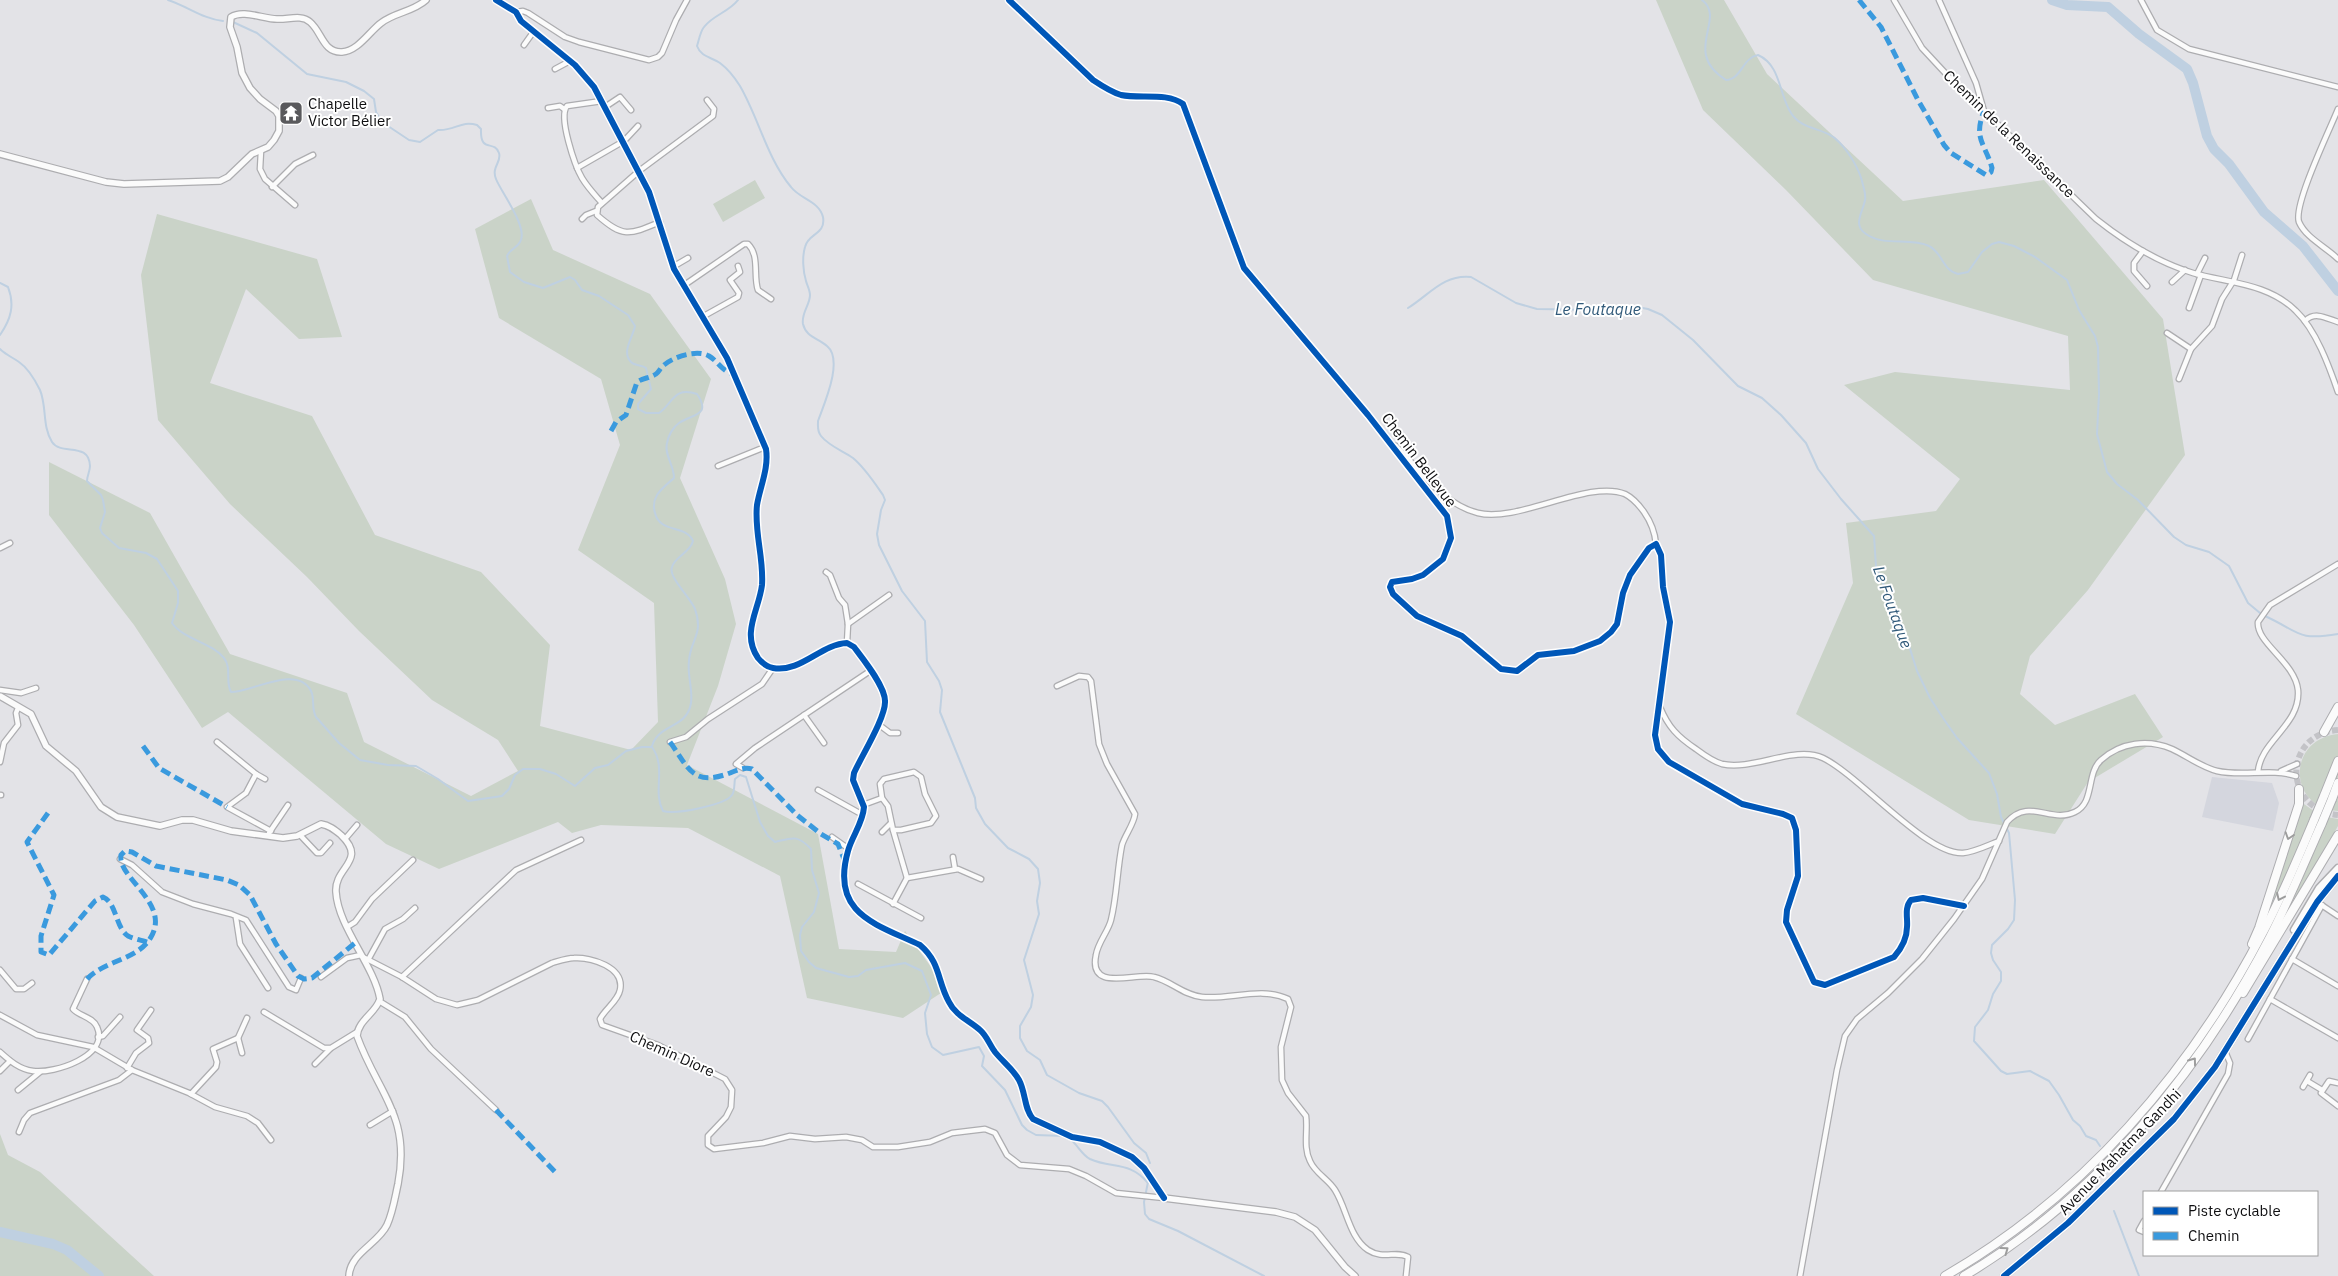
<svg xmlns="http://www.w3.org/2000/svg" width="2338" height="1276" font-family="'IBM Plex Sans',sans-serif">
	<rect width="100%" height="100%" fill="#e3e3e7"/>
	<path fill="#d4d6de" d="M2212,777L2272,783L2279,803L2273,831L2202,817Z"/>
	<g fill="#cad3c8">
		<path d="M1656,0H1724L1767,74L1903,201L2044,180L2163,319L2185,455L2088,590L2030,656L2020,694L2055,725L2135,694L2163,737L2088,782L2055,834L1969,820L1796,714L1853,583L1846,523L1936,511L1960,479L1844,385L1895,372L2070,390L2068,336L1873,280L1786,190L1703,110Z"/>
		<path d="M755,180L765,198L723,222L713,204Z"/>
		<path d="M531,199L553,250L650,294L711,379L680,478L725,579L736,624L718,686L687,765L818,834L839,949L896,952L905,931L947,989L903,1018L807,998L780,876L688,828L601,825L572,833L558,822L439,869L386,844L228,712L202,728L134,625L49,515V462L150,513L230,654L347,693L364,742L471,796L518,771L498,740L432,700L359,631L307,577L230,504L158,420L141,275L157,214L317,259L342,337L299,339L246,289L210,383L312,416L375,535L481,572L550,645L540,726L631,750L658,722L654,603L578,550L620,445L601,379L499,318L475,229Z"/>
		<path d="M2338,734V811C2287,807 2287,739 2338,734Z"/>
		<path d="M2301,802L2321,816L2338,819V826L2287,914L2326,825L2310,818L2289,871L2266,916Z"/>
		<path d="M0,1134L8,1155L40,1172L154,1276H0Z"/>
	</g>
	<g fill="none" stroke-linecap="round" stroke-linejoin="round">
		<g stroke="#bfd0e1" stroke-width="2">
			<path d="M168,0C187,6 203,19 223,21"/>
			<path d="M738,0C729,12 713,15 704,27C700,32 699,40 697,46C701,57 711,57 720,63C728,69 735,78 740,86C759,119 767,158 791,187C800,199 819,201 823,217C826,235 808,233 805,247C802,257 803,271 806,281C807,285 810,290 810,295C810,305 801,313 803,324C806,337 818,338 827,346C844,360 824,404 818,421C818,427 817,431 821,436C829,446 843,451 853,458C865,468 874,482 883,495L885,500L881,510L877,534L879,545L902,591L925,621L927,662L939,681L942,690L940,712L975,798L976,808L985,824L1008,848L1029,859L1038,869L1040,883L1037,901L1039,914L1024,960L1033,995L1031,1007L1020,1026V1038L1027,1051L1040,1060L1047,1075L1079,1093L1102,1101L1108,1107L1134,1143L1146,1153L1150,1163"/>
			<path d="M1702,0C1727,19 1681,52 1726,80C1742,79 1742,58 1758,55C1781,65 1779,95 1791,113C1802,131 1826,127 1839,142C1849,152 1860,170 1863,185C1864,189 1866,195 1865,200C1863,212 1852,225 1866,234C1884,247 1910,237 1929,246C1943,253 1942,270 1958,274L1968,272L1982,252L1992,244L1999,242L2014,246L2035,257L2067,280L2079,310L2095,336L2098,347L2099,394L2097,434L2107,472L2117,484L2138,500L2174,537L2186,545L2209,552L2229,566L2248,603L2260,613"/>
			<path d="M233,22L257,33L307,74L346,82L364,91L374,99L376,112L382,122L409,140L420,142L438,130C455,131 461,120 477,125L481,129C480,154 494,139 499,153C502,162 491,167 496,179C501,192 529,228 520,242C517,248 510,249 507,256L510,272L524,282L543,288L570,277L575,280L582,290L599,296L628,315L635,326C633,337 621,352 631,362C635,366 642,365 646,368L651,389L638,404V409L646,413H659C673,403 674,386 697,394C712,416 692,414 679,423C673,427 668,436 667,443C664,455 674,465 674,478C663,488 650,496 655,513C660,534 686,524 693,541C690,553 675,556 672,567C668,577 690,597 695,609C704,635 690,640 689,661C687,675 693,689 691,703C687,729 659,723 652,746"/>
			<path d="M0,283L8,287C15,305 11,319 0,335"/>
			<path d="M1408,308C1429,295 1444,274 1471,277L1516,303L1537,309L1600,310L1637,307L1648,309L1662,315L1693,340L1738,386L1762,398L1781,415L1806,443L1818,469L1841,499L1874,536L1876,567L1906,636L1917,671L1930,698L1943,718L1957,738L1989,773L1997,794L2001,817L2009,833L2015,900L2014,920L2008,929L1992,945L1991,953L1993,960L2001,972V981L1993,994L1988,1010L1975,1027L1974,1041L2001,1071L2007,1074L2030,1071L2049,1081L2059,1095L2073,1120L2080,1126L2086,1136L2096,1140L2100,1146"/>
			<path d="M0,349C6,355 12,357 19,362C28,368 35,380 40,390C47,407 42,426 52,442C61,456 89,441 90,466C90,471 87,476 87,481L101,495L103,500L105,512L100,528L102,533L119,548L146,553L157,559L178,591V603L172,623C184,640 211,642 224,658C232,668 225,682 231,692C252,692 297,664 311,691C315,699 311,708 316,717L339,743L360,760L388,765L416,766L438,779L468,801L502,796L509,789L515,775L523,769H540L556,774L575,786L595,768L608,765L626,751L642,747H652C667,768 652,791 663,811C675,815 725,805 732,795C735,791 734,784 735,779L740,775L746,777L760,822L768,836L775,842C792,838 797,834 811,849L812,870L819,893L814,912L802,927L800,935L801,951L809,962L816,968L849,977L858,976L866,970L905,963L922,971L931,995L925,1013L927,1034L932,1047L943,1055L979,1047L984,1056L982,1066L1005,1090L1022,1125L1027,1130L1036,1135L1064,1136"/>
			<path d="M2265,616C2300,632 2296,641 2338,634"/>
			<path d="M1070,1139C1077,1144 1082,1155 1090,1159C1112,1169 1130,1161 1148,1183"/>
			<path d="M1148,1182L1144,1202L1145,1214L1149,1219L1178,1231L1264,1276"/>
			<path d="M2114,1211L2139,1276"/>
		</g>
		<g stroke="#bfd0e1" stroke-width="10">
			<path d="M2052,0L2067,5L2108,7L2139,34L2187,69L2193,83L2207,136L2214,149L2229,164L2264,212L2303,246L2338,291"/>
			<path d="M0,1232L53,1244L67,1250L99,1276"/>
		</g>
		<path stroke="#c3c3c7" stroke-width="6" stroke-dasharray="6 3" stroke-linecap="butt" d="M2338,730C2283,734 2282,809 2338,815"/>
		<g stroke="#adadb0" stroke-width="7">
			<g id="minor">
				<path d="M1009,0L1093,80C1102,86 1111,92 1121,95C1140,99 1167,92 1183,104L1244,268L1368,415L1447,516L1451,538L1443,559L1423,575L1412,579L1392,582L1390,587L1393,594L1417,616L1462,636L1501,669L1517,671L1538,655L1574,651L1600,641L1611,632L1617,624L1623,593L1630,575L1649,548L1656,544L1661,555L1663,587L1670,622L1655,735L1658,749L1669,762L1742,804L1783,814L1792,818L1796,830L1798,876L1787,910L1786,922L1814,982L1825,985L1894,957C1901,949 1907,938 1907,927C1908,918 1904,908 1911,900L1923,898L1964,906"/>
				<path d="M1894,0L1922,48L1948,76L2096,219C2125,242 2157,262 2193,273C2228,283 2268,283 2296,311C2316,330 2329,366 2338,392"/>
				<path d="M1939,0L1976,83L1984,111"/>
				<path d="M2141,0L2157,30L2189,49L2338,87"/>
				<path d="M516,12L523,11L528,13L565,37L579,42L649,60L658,57L662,53L676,20L687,0"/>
				<path d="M524,45L534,31"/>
				<path d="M555,69L570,61"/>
				<path d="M602,101L567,106C558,117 575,166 582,178C588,188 595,195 602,203"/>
				<path d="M605,107L620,97L631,110"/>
				<path d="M548,108L560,106L564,109"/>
				<path d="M2338,109C2330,129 2293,205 2299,222C2306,238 2326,247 2338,259"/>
				<path d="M261,151L260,169L265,179L295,205"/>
				<path d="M577,168L624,141L638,126"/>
				<path d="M272,187L295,164L313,155"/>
				<path d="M582,219L586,215L596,211"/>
				<path d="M660,222C629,235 623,238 597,215L598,207L639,171L713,116L714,109L707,100"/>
				<path d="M2143,251L2134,263V271L2147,286"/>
				<path d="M674,269L676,265L688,258"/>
				<path d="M2197,274L2205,258"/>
				<path d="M2172,282L2185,270"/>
				<path d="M683,286L744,244H748C760,256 753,276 758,290L771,299"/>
				<path d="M2189,308L2201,275"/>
				<path d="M702,317L738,297L739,293L730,280L740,272L738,266"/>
				<path d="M2305,321C2315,311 2326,318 2338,322"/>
				<path d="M2167,333L2191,349"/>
				<path d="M2179,379L2191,349L2212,326L2222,299L2234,280L2242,255"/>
				<path d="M1396,446C1420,470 1444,505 1478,513C1518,523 1589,479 1625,494C1633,498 1639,505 1644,512C1651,522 1655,533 1656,544"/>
				<path d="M718,466L765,447"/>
				<path d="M0,548L10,543"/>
				<path d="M826,572L830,575L839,598L845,605L848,624L847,643"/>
				<path d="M848,624L889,595"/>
				<path d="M1057,686L1079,676L1088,677L1091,681L1099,744L1107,764L1135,814C1134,824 1125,835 1122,845C1117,870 1117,896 1111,920C1108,932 1098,942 1096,955C1088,993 1136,972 1154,977C1171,981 1183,995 1202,997C1230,1000 1261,986 1288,999L1291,1007L1281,1047L1282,1080L1288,1093L1306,1116C1308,1131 1303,1147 1310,1161C1315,1173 1328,1179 1335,1190C1347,1209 1349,1237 1368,1250C1383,1260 1397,1250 1408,1257L1406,1276"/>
				<path d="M0,690L21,693L36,688"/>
				<path d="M1660,707C1668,727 1678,737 1696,749C1704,755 1712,761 1722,764C1753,771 1795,745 1823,758C1860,776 1926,855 1963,853C1975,852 1988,845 1999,841"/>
				<path d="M804,715L824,743"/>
				<path d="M878,724L890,733H898"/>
				<path d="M217,742L256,774L246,793L227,807L271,831"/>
				<path d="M670,742L686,737L708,719L762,684L773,668"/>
				<path d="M0,762L4,743L18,725L16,713L18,708"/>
				<path d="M743,768L736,764L755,748L870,671"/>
				<path d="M2281,771L2297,764"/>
				<path d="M914,772L921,777L925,794L936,816L931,823L901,830H893L888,806L882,798L880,784L884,779Z"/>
				<path d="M2258,772C2260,741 2301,725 2298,690C2295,662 2256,643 2258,622L2270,605L2338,564"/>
				<path d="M256,774L265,779"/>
				<path d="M818,790L863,815"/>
				<path d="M0,795H1"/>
				<path d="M863,805L882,798"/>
				<path d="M893,830L907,878L958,869L981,879"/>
				<path d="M882,832L891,823"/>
				<path d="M269,833L288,805"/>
				<path d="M300,835L317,853H321L330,843"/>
				<path d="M832,837L849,849"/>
				<path d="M345,839L357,825"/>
				<path d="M953,857L955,869"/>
				<path d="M120,859L132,865L162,892L193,904L231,914L246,920L289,987L296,990L301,978"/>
				<path d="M858,884L921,918"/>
				<path d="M893,904L907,878"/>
				<path d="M2320,904L2338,916"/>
				<path d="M236,918L240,944L268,988"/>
				<path d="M347,927L355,922L372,899L413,860"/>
				<path d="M363,957L402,977L436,999L457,1005L478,1000L552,963C559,961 567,958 574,958C591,957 625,967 620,990C618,1001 605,1009 600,1019L602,1025L658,1045L725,1079L732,1090L731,1107L726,1117L708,1136V1145L714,1149L763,1143L790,1136L815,1139L846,1137L862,1140L873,1147H898L930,1142L952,1133L985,1129L995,1133L1007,1155L1020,1165L1069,1169L1086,1176L1116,1193L1164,1198"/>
				<path d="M2292,959L2338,986"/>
				<path d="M368,960L385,929L403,919L415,908"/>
				<path d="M0,970L16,989H24L32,983"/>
				<path d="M321,977L347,958L361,955"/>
				<path d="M402,977L516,870L581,840"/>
				<path d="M2270,999L2338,1038"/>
				<path d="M379,1001L405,1017L431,1049L496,1110"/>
				<path d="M264,1012L324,1048H331L357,1032"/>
				<path d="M0,1015L37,1035L93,1047L132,1070L189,1093L215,1107L247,1116L258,1123L271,1140"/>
				<path d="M98,1037L103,1036L120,1017"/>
				<path d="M238,1038L242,1053"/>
				<path d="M2248,1039L2322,905"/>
				<path d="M0,1052C10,1061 19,1069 33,1071C54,1074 110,1056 97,1027C93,1017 79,1016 73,1009L87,979"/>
				<path d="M315,1064L330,1049"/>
				<path d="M127,1068L136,1053L149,1043L148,1038L137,1030L151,1010"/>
				<path d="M0,1071L10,1061"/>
				<path d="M2307,1081L2322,1090"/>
				<path d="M2338,1083L2329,1081L2321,1093L2338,1106"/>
				<path d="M2303,1087L2310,1075"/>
				<path d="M18,1090L40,1072"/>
				<path d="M191,1094L216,1067L217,1062L213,1049L238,1038L247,1018"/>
				<path d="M370,1125L393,1111"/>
				<path d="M19,1132L24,1120L30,1113L119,1080L132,1070"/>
				<path d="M2161,1192L2228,1074L2230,1063L2225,1051"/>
				<path d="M2144,1221L2139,1230L2144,1232"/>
				<path d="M1800,1276L1837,1070L1845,1036L1857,1019L1888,993L1922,959L1954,919L1982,879L2007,822C2029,797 2051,824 2075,812C2095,803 2086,773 2101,760C2121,742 2148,739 2172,749C2187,756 2201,767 2217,771C2243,777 2270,768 2296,776"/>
			</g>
		</g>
		<g stroke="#adadb0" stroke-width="8">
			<g id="tertiary">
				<path d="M496,0L516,12L521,21L575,65L594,87L649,192L674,269L727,358L766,449C769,468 760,487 757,505C754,532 764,558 762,585C759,610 741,633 758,658C762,663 767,667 773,668C801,673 821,644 847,643L854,647C863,659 885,686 885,701C886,717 861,757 854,773L853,780L864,807C863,823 852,836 848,851C830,914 876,924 920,945C941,963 937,981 949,1002C955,1015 970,1021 980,1030C987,1036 989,1044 995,1052C1003,1062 1013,1069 1019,1080C1026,1093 1024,1109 1033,1119L1072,1137L1100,1142L1132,1157L1144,1168L1164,1198L1276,1212L1295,1217L1315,1230L1345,1267L1355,1276"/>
				<path d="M0,154L106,182L124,184L220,181L228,177L252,154L268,147L274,140L279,131V116L276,111L260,99L250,88L242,73L237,47L230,27L231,17C243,9 263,19 277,19C287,20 301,14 310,22C322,32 323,53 342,52C358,51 369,32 381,23C395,12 413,12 426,0"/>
				<path d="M0,696L31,714L46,746L76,771L101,807L117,817L160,826L182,820H193L231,831L283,838L297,836L321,824C329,825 335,830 341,835C368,861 334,867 336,892C338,927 374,965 380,999C376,1013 358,1020 357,1036C378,1094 411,1115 398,1184C395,1197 393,1212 387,1225C378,1244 350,1253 349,1276"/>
			</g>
		</g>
		<g stroke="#adadb0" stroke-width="9">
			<g id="secondary">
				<path d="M2294,930L2319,888L2338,868"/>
				<path d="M2004,1276L2068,1223L2174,1119L2215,1067L2317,902L2338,876"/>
			</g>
		</g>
		<g stroke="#adadb0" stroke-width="10">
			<g id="trunk">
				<path d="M2324,732L2338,707"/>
				<path d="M2324,796L2338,761"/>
				<path d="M2332,799L2338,783"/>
				<path d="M2252,944L2259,928L2299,804V789"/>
				<path d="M2243,993L2338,835"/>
				<path d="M1945,1276C2083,1196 2189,1074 2262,934C2282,897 2298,858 2314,820"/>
				<path d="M1964,1276C2097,1197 2199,1073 2270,937C2289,900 2305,861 2322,823"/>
			</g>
		</g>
		<use href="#minor" stroke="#fbfbfb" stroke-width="4.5"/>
		<use href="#tertiary" stroke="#fbfbfb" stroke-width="5.5"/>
		<use href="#secondary" stroke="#fbfbfb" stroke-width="6"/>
		<use href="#trunk" stroke="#fbfbfb" stroke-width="8"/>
		<g stroke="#adadb0" stroke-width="10" stroke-linecap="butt">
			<g id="trunk-bridge">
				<path d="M2314,820L2324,796"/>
				<path d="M2322,823L2332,799"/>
			</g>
		</g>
		<use href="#trunk-bridge" stroke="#fbfbfb" stroke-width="8"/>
		<g stroke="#3a9ade" stroke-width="5" stroke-dasharray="10 5" stroke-linecap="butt">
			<path d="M1859,0L1881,27L1918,100L1944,145L1951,153L1986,175L1991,172L1992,168C1985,143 1973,139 1984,111"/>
			<path d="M611,431L616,422L626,415L637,382C643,378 650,378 656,374C659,372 660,368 664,365C673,357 697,349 709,356C718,361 722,372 734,374"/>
			<path d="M670,742C689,768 692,787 730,773C737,770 744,767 752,769L797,815L821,834L838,844L844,859"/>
			<path d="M143,746L159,768L227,807"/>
			<path d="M48,813L27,842L54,895L41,936V952L49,955L95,901L103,897C117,903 115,927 128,936C134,939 141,940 147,942"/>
			<path d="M87,979C105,960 138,960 151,937C171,903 117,878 121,855L125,851L132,852L156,866L227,880L239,885L250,895L276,944L298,976L304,979L312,978L355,943"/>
			<path d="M496,1110L558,1175"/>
		</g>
		<g stroke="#fff" stroke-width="9">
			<g id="cycleway">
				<path d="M496,0L516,12L521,21L575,65L594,87L649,192L674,269L727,358L766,449C769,468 760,487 757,505C754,532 764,558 762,585C759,610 741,633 758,658C762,663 767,667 773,668C801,673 821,644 847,643L854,647C863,659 885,686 885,701C886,717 861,757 854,773L853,780L864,807C863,823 852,836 848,851C830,914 876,924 920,945C941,963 937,981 949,1002C955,1015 970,1021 980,1030C987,1036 989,1044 995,1052C1003,1062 1013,1069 1019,1080C1026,1093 1024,1109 1033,1119L1072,1137L1100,1142L1132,1157L1144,1168L1164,1198"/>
				<path d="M1009,0L1093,80C1102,86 1111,92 1121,95C1140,99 1167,92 1183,104L1244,268L1368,415L1447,516L1451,538L1443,559L1423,575L1412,579L1392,582L1390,587L1393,594L1417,616L1462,636L1501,669L1517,671L1538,655L1574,651L1600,641L1611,632L1617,624L1623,593L1630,575L1649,548L1656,544L1661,555L1663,587L1670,622L1655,735L1658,749L1669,762L1742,804L1783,814L1792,818L1796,830L1798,876L1787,910L1786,922L1814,982L1825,985L1894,957C1901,949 1907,938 1907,927C1908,918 1904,908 1911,900L1923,898L1964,906"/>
				<path d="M2004,1276L2068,1223L2174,1119L2215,1067L2317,902L2338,876"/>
			</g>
		</g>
		<use href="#cycleway" stroke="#0057b8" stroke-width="6"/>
	</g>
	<defs><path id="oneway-chevron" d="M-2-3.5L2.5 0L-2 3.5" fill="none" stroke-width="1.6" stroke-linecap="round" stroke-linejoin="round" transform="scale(1.25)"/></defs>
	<g stroke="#9d9d9d">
		<use href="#oneway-chevron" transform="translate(2289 836) rotate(108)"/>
		<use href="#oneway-chevron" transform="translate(2280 897) rotate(115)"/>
		<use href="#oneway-chevron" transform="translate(2193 1061) rotate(-54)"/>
		<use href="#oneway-chevron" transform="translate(2005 1250) rotate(-36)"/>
	</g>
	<defs>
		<g id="temple-square" transform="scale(1.25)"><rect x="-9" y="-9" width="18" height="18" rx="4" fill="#59595c" stroke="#fff"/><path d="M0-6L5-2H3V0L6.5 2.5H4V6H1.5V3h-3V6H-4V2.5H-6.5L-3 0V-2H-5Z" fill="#fff"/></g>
	</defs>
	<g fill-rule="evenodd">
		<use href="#temple-square" x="291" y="113"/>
	</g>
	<g text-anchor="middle" stroke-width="4" stroke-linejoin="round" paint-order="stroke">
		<g font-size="15" fill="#0f0f11" stroke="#fff" text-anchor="start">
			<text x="308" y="109">Chapelle<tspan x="308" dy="17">Victor Bélier</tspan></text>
		</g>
		<g font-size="15" fill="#0f0f11" stroke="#fff">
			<text transform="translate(2009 134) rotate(44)" y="5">Chemin de la Renaissance</text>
			<text transform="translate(1419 460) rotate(53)" y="5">Chemin Bellevue</text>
			<text transform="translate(672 1054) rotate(24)" y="5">Chemin Diore</text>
			<text transform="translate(2120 1152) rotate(-46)" y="5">Avenue Mahatma Gandhi</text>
		</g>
		<g font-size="16" font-style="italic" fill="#305979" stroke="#fff">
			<text x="1598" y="315">Le Foutaque</text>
			<text transform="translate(1893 607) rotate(70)" y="6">Le Foutaque</text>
		</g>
	</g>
	<rect x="2143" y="1191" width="175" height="65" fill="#ffffff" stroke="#9f9fa0"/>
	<rect x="2153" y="1207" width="25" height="8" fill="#0057b8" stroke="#9f9fa0"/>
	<text x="2188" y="1216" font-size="15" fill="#0f0f11">Piste cyclable</text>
	<rect x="2153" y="1232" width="25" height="8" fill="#3a9ade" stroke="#9f9fa0"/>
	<text x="2188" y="1241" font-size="15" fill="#0f0f11">Chemin</text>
</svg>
